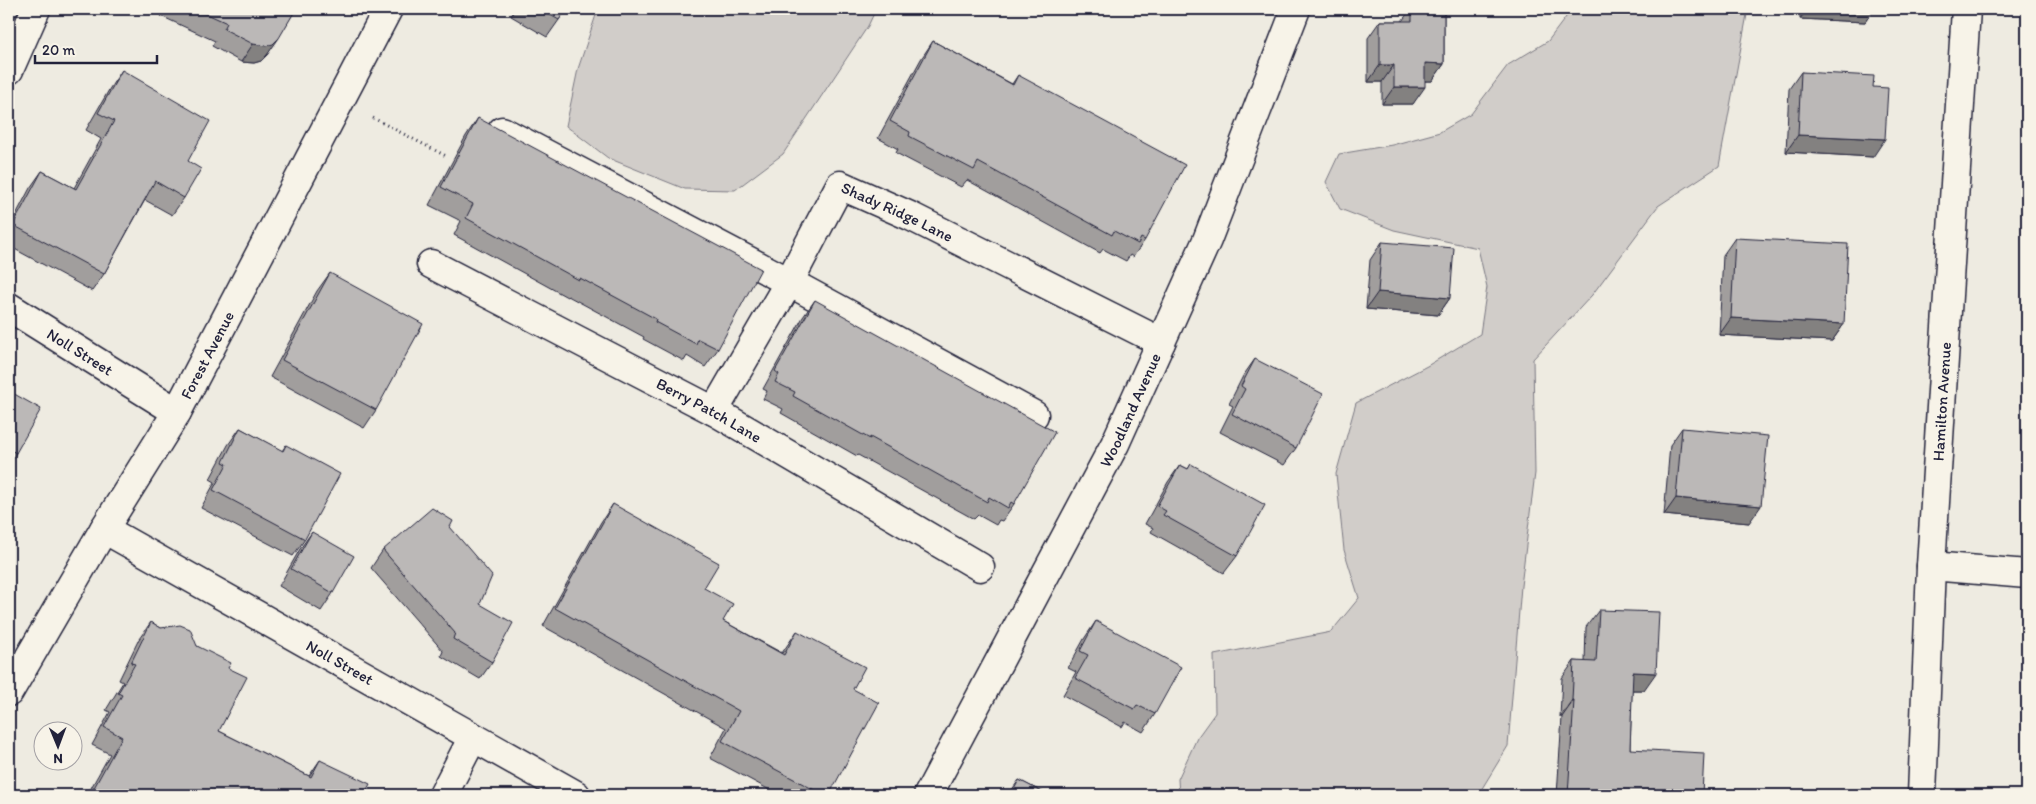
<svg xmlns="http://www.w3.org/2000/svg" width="2036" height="804" font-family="Itim,sans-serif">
	<rect width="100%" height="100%" fill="#eeebe1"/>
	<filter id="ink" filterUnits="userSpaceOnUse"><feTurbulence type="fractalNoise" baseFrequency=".02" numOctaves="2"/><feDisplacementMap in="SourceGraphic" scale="10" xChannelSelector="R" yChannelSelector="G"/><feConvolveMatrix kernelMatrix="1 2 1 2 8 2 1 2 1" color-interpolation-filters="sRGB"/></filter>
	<g filter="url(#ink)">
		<g fill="#d1cdc9" stroke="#7a7882">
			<path d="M598,9H876L868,26L783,154L735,190L685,189L608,158L566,126L578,69Z"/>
			<path d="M1572,9H1748L1719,166L1658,206L1592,295L1533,359L1535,473L1521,586L1508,746L1478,795H1179L1178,779L1197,738L1215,713L1214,655L1331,632L1359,598L1344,550L1336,474L1356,403L1427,366L1480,334L1487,287L1478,248L1394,230L1340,209L1326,182L1339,154L1392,145L1440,132L1471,114L1508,65L1548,41Z"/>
		</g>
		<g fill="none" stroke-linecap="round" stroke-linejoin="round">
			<g stroke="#22223b" stroke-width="31">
				<g id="minor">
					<path d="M9,70L36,9"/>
					<path d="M502,131L789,282L1034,415"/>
					<path id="s1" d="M431,264L714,411L980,567"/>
					<path id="s2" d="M9,307L177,412"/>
					<path id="s3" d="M714,411L789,282L840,185L910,216L1161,342"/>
					<path id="s4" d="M104,529L576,795"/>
					<path d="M1931,566L2027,574"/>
					<path id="s5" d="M9,692L104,529L177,412L388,9"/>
					<path d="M443,795L473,737"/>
					<path id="s6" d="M928,795L1115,444L1207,240L1296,9"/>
					<path id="s7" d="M1922,795L1931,566L1966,9"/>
				</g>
			</g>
			<path stroke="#22223b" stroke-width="3" stroke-dasharray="1 4" stroke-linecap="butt" d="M373,118L446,156"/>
			<use href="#minor" stroke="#f7f3e8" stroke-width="28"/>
		</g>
		<g fill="#a19e9d" stroke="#22223b">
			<path d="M165,9H296L267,55L261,61L254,63L241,62L212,46L215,41L161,16Z"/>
			<path d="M515,9H566L559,20L547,37L511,16Z"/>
			<path d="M1411,9H1444V64L1432,81H1425L1413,104H1382V82H1368V38L1380,21H1402Z"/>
			<path d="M1800,9H1874L1865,22L1800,19Z"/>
			<path d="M933,41L1012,84L1018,75L1145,240L1133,257L1130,255L1126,261L1103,249L1100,253L967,180L961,187L896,153L898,149L878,138L921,59Z"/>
			<path d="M122,70L188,161L184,198L172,215L145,200L104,274L92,291L9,246V228L30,188L42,171L74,188L101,139L86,130L110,88Z"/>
			<path d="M1801,72L1873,87V157L1786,152L1789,89Z"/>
			<path d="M478,118L718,349L705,367L687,356L684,361L643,339L644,337L568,296L567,297L454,235L461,221L429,205L466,136Z"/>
			<path d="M1735,238L1844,324L1832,341L1719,335L1723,255Z"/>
			<path d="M1382,242L1450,298L1438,315L1366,309L1370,260Z"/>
			<path d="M330,273L376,410L364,428L270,377L317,291Z"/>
			<path d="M815,300L1014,504L1002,521L999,520L996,525L978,515L974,519L858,455L857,456L781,413L783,409L763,399L767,391L763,389L803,317Z"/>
			<path d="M1255,359L1296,448L1284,465L1220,432L1233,406L1229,404L1243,376Z"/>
			<path d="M9,391L16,453L9,464Z"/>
			<path d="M240,428L282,451L286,445L305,539L293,556L201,508L215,482L210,479L228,445Z"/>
			<path d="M1682,428L1749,523L1664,515L1670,445Z"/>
			<path d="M1191,464L1237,556L1224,573L1151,532L1153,528L1145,524L1168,482L1180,465L1188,469Z"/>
			<path d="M613,504L704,588L723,621L782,653L797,631L853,689L829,795H779L710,758L726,728L543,626L601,522Z"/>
			<path d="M450,527L480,604L492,662L480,679L441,656L443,651L371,568L383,550Z"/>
			<path d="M312,532L333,593L321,611L279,586L300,549Z"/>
			<path d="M1599,610L1644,690H1632L1630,749L1702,795H1557L1562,717H1560L1562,678L1574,661L1585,662L1586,627Z"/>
			<path d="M1096,621L1155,714L1143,732L1125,722L1122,727L1063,695L1076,672L1068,668L1084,639Z"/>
			<path d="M151,622L161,628L197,646L228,668L219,731L309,776L320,760L364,795H87L110,754L92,745L110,712L106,710L123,682L119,680L139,639Z"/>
			<path d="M1019,780L1048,795H1008Z"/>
		</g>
		<g fill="#838180" stroke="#22223b">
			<path d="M1807,9H1874L1865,22L1800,19Z"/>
			<path d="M279,38L267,55L261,61L254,63L241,62L253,44Z"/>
			<path d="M1425,63L1444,64L1432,81H1413Z"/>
			<path d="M1380,65H1394L1382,82H1368Z"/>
			<path d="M1394,87H1425L1413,104H1382Z"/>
			<path d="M1798,135L1885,139L1873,157L1786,152Z"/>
			<path d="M1378,292L1450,298L1438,315L1366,309Z"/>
			<path d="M1731,318L1844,324L1832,341L1719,335Z"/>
			<path d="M1676,498L1761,506L1749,523L1664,515Z"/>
			<path d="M1633,672L1656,673L1644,690H1621Z"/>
			<path d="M1572,700H1574L1562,717H1560Z"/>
		</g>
		<g fill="#bbb8b7" stroke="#22223b">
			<path d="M196,9H296L279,38L273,44L266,46L253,44L224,29L227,23Z"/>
			<path d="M540,9H566L559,20Z"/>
			<path d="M1412,9H1444V64L1425,63V87H1394V65H1380V21H1412Z"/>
			<path d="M933,41L1013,85L1018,75L1185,165L1145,240L1141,238L1138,244L1114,231L1112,235L978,162L974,170L909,136L910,132L890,121Z"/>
			<path d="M122,70L210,121L188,161L201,169L184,198L155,181L104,274L13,225L42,171L76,189L114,121L98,113Z"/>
			<path d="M1801,72L1874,76L1873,87L1888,88L1885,139L1798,135Z"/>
			<path d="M478,118L761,269L718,349L698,339L696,344L655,322L656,319L580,278L579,280L466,218L473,204L441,187Z"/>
			<path d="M1735,238L1848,244L1844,324L1731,318Z"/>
			<path d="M1382,242L1454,248L1450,298L1378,292Z"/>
			<path d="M330,273L423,324L376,410L282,360Z"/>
			<path d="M815,300L1055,432L1014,504L1011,502L1008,508L989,497L987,502L870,437V439L793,396L795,392L775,382L779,374L775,371Z"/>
			<path d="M1255,359L1323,394L1296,448L1232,414L1245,389L1241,386Z"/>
			<path d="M9,391L41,409L16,453L9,449Z"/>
			<path d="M240,428L283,451L286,445L340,474L305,539L213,490L227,464L223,462Z"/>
			<path d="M1682,428L1768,436L1761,506L1676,498Z"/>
			<path d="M1191,464L1265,505L1237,556L1163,515L1166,511L1157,506L1180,465L1188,469Z"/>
			<path d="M613,504L719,563L704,588L733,604L723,621L784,655L797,631L865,667L853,689L879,703L829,795H824L722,741L739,711L555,608Z"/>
			<path d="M432,508L453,521L450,527L492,576L480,604L513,623L492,662L453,639L455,633L383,550Z"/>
			<path d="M312,532L354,556L333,593L291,569Z"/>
			<path d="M1599,610L1659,612L1656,673L1633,672L1630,749L1704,753L1702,795H1568L1574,700H1572L1574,661L1596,662Z"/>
			<path d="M1096,621L1181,667L1155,714L1137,705L1134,709L1075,678L1088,655L1080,651Z"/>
			<path d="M151,622L161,628L180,625L190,629L197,646L231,663L228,668L247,677L219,731L311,777L320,760L370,784L364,795H90L122,737L104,727L122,695L118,693L135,664L131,663Z"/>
			<path d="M1019,780L1048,795H1011Z"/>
		</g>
	</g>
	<g text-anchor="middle" stroke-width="4.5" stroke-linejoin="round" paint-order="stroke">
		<g font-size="16" fill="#22223b" stroke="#f7f3e8">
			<text dy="6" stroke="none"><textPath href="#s3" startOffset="322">Shady Ridge Lane</textPath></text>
			<text dy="6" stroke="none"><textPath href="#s2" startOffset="84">Noll Street</textPath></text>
			<text dy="6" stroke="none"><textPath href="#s5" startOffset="391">Forest Avenue</textPath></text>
			<text dy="6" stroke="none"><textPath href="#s7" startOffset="394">Hamilton Avenue</textPath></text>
			<text dy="6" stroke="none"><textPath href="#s1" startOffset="314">Berry Patch Lane</textPath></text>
			<text dy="6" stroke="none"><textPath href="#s6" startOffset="435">Woodland Avenue</textPath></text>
			<text dy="6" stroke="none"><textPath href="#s4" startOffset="271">Noll Street</textPath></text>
		</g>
	</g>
	<rect width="2036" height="804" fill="none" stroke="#f7f3e8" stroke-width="30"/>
	<rect x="15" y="15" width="2006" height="774" fill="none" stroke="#22223b" stroke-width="2" filter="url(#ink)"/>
	<g transform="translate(58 746) rotate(179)"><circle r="24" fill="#f7f3e8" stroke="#a29fa3"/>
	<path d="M0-4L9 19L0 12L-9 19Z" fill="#22223b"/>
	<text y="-8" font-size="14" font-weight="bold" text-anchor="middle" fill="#22223b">N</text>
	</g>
	<path d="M35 55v8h122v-8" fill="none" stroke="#22223b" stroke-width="2.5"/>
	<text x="42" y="55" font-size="15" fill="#22223b" stroke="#f7f3e8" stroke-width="4" paint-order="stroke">20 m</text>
</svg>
